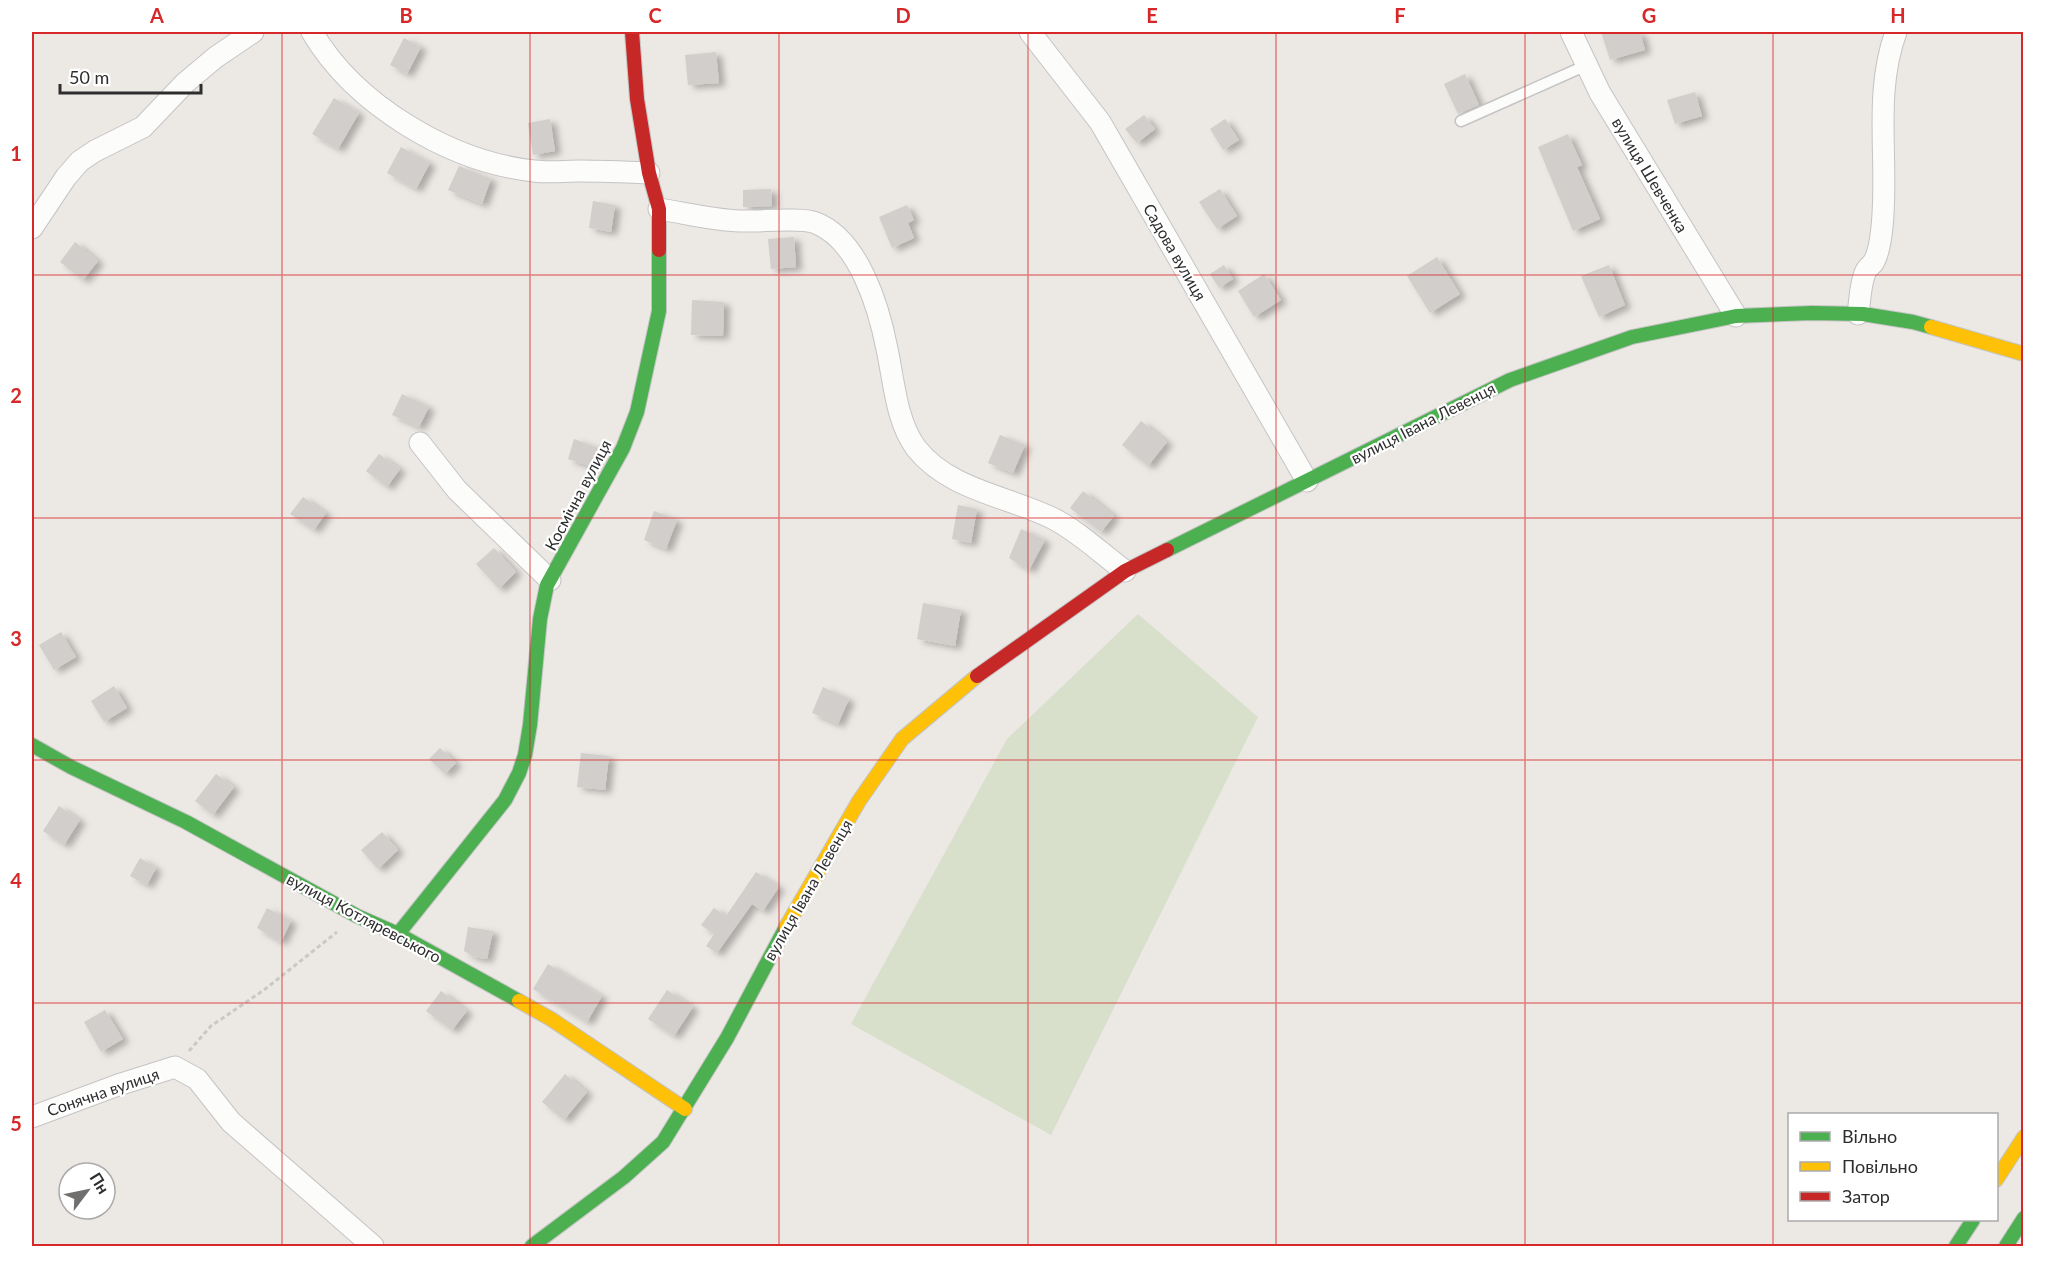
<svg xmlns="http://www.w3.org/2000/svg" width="2055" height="1278" font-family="Lato,sans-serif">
	<defs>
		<filter id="shadow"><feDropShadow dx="6" dy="3.5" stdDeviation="3" flood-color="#0004"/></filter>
	</defs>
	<rect width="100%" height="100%" fill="#ece8e4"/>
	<path fill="#d8e0cc" d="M1138,614L1258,717L1051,1135L851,1024L1007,739Z"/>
	<g fill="#d1cecb" filter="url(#shadow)">
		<path d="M1601,32H1640L1645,50L1610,60Z"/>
		<path d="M404,38L421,47L407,74L390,65Z"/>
		<path d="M716,52L719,83L688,85L685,55Z"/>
		<path d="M1465,74L1479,105L1458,114L1444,84Z"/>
		<path d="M1695,92L1702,116L1675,124L1667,100Z"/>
		<path d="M334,98L359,113L338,149L312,134Z"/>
		<path d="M1144,115L1155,129L1137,143L1125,129Z"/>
		<path d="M550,119L555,151L533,155L528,123Z"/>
		<path d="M1225,119L1239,140L1223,150L1210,129Z"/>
		<path d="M1568,134L1582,165L1577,167L1600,219L1573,231L1538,147Z"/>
		<path d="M401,147L430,163L416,189L387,173Z"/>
		<path d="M459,166L491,179L482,204L448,190Z"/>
		<path d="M771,189L772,206L743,207V190Z"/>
		<path d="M1220,189L1237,216L1217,229L1199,202Z"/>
		<path d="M593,201L615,205L611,232L589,228Z"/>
		<path d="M907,205L914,220L908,223L914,238L892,248L879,217Z"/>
		<path d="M794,237L796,267L771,269L768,239Z"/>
		<path d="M75,242L98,261L83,280L60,262Z"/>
		<path d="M1437,257L1460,294L1430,313L1407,276Z"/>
		<path d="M1224,265L1233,279L1219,288L1210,274Z"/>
		<path d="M1609,265L1625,305L1599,317L1581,276Z"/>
		<path d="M1264,274L1281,300L1254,317L1238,291Z"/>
		<path d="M692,300L724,302L723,336L691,335Z"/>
		<path d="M402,394L429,407L419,427L392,415Z"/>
		<path d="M1141,421L1167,442L1148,466L1122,445Z"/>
		<path d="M1000,435L1025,445L1013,473L988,463Z"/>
		<path d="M574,439L599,448L593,467L568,459Z"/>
		<path d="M379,454L400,469L387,487L366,471Z"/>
		<path d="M1083,491L1114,516L1101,532L1070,508Z"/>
		<path d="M303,497L326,513L314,530L290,514Z"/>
		<path d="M958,505L977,509L971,543L952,539Z"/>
		<path d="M654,511L677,520L666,549L644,540Z"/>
		<path d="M1021,529L1045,540L1029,570L1009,558Z"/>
		<path d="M494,548L516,572L499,589L476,564Z"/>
		<path d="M923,603L961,610L955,646L917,639Z"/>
		<path d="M61,632L76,657L54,670L39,645Z"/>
		<path d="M114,686L127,708L104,722L91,701Z"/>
		<path d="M823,687L849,699L838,724L812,713Z"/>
		<path d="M440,748L456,763L445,774L429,759Z"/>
		<path d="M581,753L609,756L605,790L577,787Z"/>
		<path d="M216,774L234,787L213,815L195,801Z"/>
		<path d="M59,806L80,820L64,845L43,831Z"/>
		<path d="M382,832L398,850L378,869L361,850Z"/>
		<path d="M140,858L156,868L147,885L130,876Z"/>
		<path d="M756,872L779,887L763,911L752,904L717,953L706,946L714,934L701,925L714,908L726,916Z"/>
		<path d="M267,908L291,921L281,942L257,928Z"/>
		<path d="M468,927L493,931L487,959L474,957L464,951Z"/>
		<path d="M548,964L602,996L587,1022L533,989Z"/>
		<path d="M667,990L693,1007L674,1036L648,1019Z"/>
		<path d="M441,991L467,1011L452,1030L426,1011Z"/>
		<path d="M105,1010L123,1039L101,1052L84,1022Z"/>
		<path d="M565,1074L587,1092L564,1120L542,1102Z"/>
	</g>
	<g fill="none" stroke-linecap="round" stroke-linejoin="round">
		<g stroke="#c5c4c5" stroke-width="13">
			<path id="lane" d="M1461,121L1587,65"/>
		</g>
		<g stroke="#c5c4c5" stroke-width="23">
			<g id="street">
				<path d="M312,32C355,105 450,162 534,171C549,173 565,171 580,171C603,171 626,172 649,173"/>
				<path d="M1030,32L1100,122L1307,481"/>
				<path d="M1571,32L1600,93L1736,316"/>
				<path d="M659,209C685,213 713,220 740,221C759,222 801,217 816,223C859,240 879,308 887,349C894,381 896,421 916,448C949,490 1007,496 1052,518C1078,531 1102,554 1125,571"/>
				<path d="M32,228L66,177L80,161L95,151L143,127L185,83L216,57L253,32"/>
				<path d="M1858,314C1860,301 1860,285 1865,273C1866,269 1870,266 1873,263C1879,254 1881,237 1882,227C1889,161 1873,95 1896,32"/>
				<path d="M420,443L457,490L550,580"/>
				<path d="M32,1117L118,1085L175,1067L197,1079L231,1122L373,1246"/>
			</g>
		</g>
		<g stroke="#c5c4c5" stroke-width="16">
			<g id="fast">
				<path d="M1167,550L1510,380L1632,337L1736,316L1812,313L1863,314L1913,322L1931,327"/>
				<path d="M32,745L71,767L186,822L357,916L398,934L519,1001"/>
				<path d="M398,934L505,800L519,773L525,755L530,725L540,619L547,585L623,448L637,412L659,311V250"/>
				<path d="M532,1246L624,1177L663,1142L727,1038L786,927"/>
				<path d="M1956,1246L1973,1220"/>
				<path d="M2006,1246L2024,1218"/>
			</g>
		</g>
		<g stroke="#c5c4c5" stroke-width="16">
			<g id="slow">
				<path d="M1931,327L2024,354"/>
				<path d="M786,927L859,801L902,739L977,676"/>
				<path d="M519,1001L551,1019L685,1109"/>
				<path d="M1996,1180L2024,1137"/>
			</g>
		</g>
		<g stroke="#c5c4c5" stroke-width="16">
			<g id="jam">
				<path d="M632,32L637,99L649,173L659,209V250"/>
				<path d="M977,676L1125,571L1167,550"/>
			</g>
		</g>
		<path stroke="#c9c9c8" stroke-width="3" stroke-dasharray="4.5 3" stroke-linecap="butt" d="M189,1051L211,1026L264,990L337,932"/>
		<use href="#lane" stroke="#fcfcfb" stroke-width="10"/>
		<use href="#street" stroke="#fcfcfb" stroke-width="21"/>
		<use href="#fast" stroke="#4caf50" stroke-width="14"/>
		<use href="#slow" stroke="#ffc107" stroke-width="14"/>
		<use href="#jam" stroke="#c62828" stroke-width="14"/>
	</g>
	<path fill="none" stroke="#d62828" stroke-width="1.5" stroke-opacity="0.55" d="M282,32V1246M530,32V1246M779,32V1246M1028,32V1246M1276,32V1246M1525,32V1246M1773,32V1246M32,275H2024M32,518H2024M32,760H2024M32,1003H2024"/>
	<g text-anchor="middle" stroke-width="4.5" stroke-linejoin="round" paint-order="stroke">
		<g font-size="16" fill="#2e2e2e" stroke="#fff">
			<text transform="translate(1650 175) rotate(59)" y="6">вулиця Шевченка</text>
			<text transform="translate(1175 252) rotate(60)" y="6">Садова вулиця</text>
			<text transform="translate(1423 423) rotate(-27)" y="6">вулиця Івана Левенця</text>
			<text transform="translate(578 495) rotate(-62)" y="6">Космічна вулиця</text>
			<text transform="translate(808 890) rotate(-60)" y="6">вулиця Івана Левенця</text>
			<text transform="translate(364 918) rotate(28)" y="6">вулиця Котляревського</text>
			<text transform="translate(103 1092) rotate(-19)" y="6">Сонячна вулиця</text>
		</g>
	</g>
	<rect width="2055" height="1278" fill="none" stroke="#ffffff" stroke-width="66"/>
	<rect x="1788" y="1113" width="210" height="108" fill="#ffffff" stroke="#ababab" stroke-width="1.5"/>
	<rect x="1800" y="1132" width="30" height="9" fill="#4caf50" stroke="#ababab" stroke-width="1.5"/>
	<text x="1842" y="1143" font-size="18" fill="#2e2e2e">Вільно</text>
	<rect x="1800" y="1162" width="30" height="9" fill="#ffc107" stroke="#ababab" stroke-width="1.5"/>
	<text x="1842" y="1173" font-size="18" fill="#2e2e2e">Повільно</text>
	<rect x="1800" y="1192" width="30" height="9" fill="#c62828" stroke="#ababab" stroke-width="1.5"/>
	<text x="1842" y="1203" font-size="18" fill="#2e2e2e">Затор</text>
	<g transform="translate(87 1191) rotate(58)"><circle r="28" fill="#ffffff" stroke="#ababab" stroke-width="1.5"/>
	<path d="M0-4.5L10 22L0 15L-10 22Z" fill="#706f6e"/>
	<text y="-9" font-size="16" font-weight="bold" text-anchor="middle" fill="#2e2e2e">Пн</text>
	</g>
	<path d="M60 84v9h141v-9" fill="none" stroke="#2e2e2e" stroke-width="3"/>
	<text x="69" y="84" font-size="18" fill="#2e2e2e" stroke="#ffffff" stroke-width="4.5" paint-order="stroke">50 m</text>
	<rect x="33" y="33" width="1989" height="1212" fill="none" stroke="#d62828" stroke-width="2"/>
	<g font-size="20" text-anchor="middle" font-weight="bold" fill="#d62828">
		<text x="157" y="23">A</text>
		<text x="406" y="23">B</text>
		<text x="655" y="23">C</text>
		<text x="903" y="23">D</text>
		<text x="1152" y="23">E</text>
		<text x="1400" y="23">F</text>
		<text x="1649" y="23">G</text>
		<text x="1898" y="23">H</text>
		<text x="16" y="161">1</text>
		<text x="16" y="403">2</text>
		<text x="16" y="646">3</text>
		<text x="16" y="888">4</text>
		<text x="16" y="1131">5</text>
	</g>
</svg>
